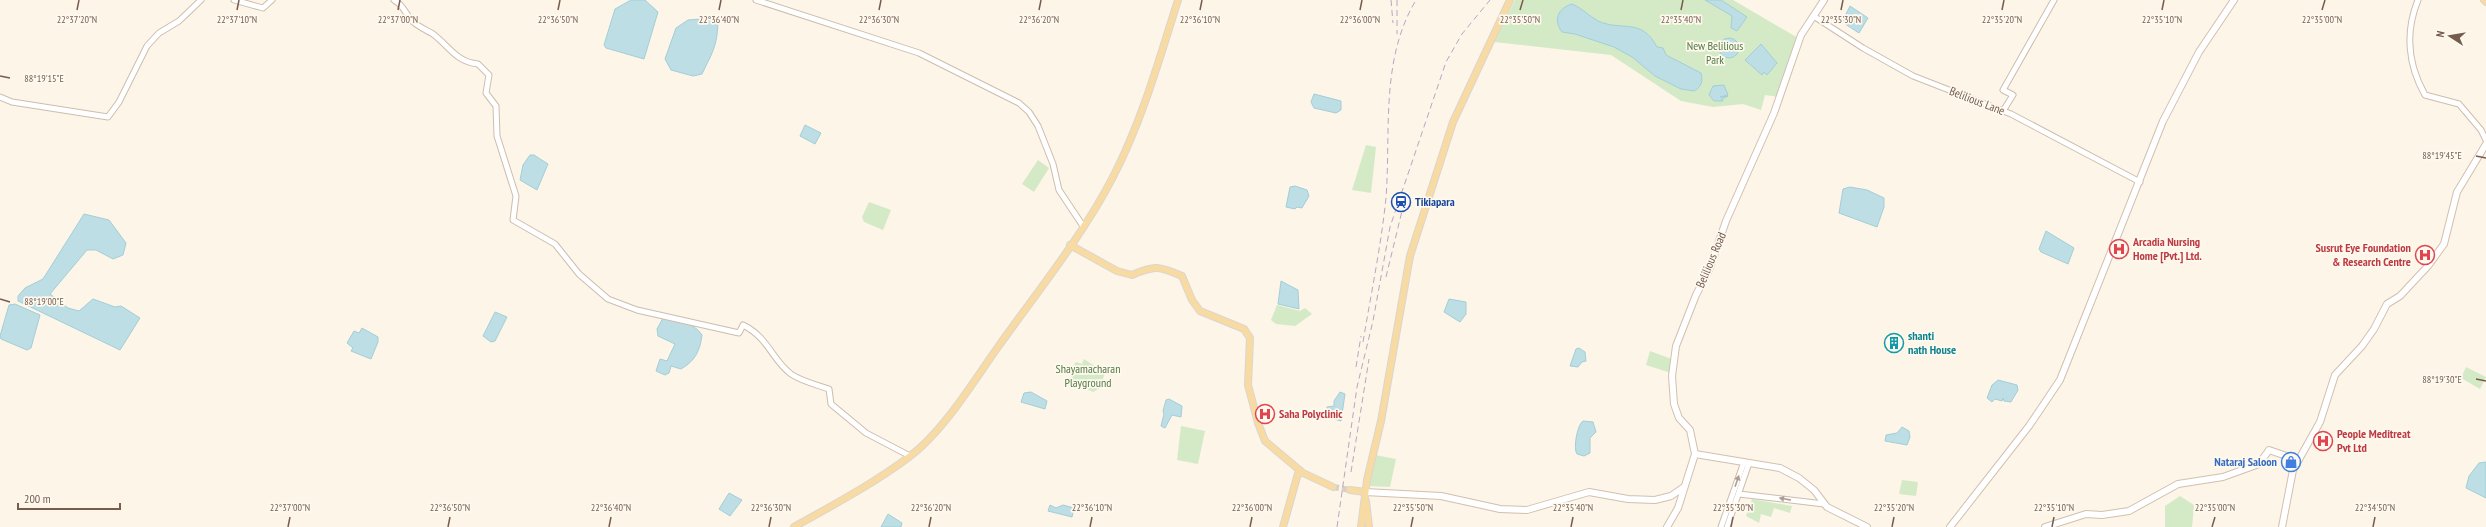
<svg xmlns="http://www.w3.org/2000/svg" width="2486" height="527" font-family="'PT Sans Narrow',sans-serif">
	<rect width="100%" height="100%" fill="#fcf5e8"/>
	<g fill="#d4eac7">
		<path d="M1515,0H1733L1798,38L1779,97L1765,95L1761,110L1743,104L1713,107L1681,101L1611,55L1494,42Z"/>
		<path d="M1366,145L1376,147L1371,193L1352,190Z"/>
		<path d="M1038,160L1049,168L1034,192L1022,184Z"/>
		<path d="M869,202L891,210L883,230L864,222L862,217Z"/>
		<path d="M1277,305L1300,311L1305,308L1312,314L1295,326L1276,324L1271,320Z"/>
		<path d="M1650,351L1674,360L1671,373L1646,365Z"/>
		<path d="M1084,359L1105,373L1100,388L1093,392L1071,381V369L1076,362L1082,364Z"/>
		<path d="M2466,367L2486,377L2480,389L2461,378Z"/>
		<path d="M1181,426L1205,431L1198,464L1177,460Z"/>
		<path d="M1375,455L1396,459L1390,487L1368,486Z"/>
		<path d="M1902,480L1918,482L1916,496L1899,494Z"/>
		<path d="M2180,496L2194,505L2192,527H2165V506Z"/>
		<path d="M1752,499L1792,506L1790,513L1774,508L1771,517L1761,514L1759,523L1746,516Z"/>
	</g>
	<g fill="#bddee5" stroke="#a3ced7">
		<path d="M631,0H645L658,12L644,59L606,48L604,45L615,9Z"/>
		<path d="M1705,0H1721L1747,17L1737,31L1731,28L1732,16Z"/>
		<path d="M1572,4C1582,8 1589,16 1598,21C1624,32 1641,17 1657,47L1663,48L1666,55L1701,73C1703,80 1702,87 1694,91L1681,89L1655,76L1632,57L1614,47L1575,34L1562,32C1553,20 1558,8 1572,4Z"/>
		<path d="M1850,6L1868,18L1859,33L1842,22Z"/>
		<path d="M713,18L718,23C717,47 712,53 702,74L693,76L671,70L665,59L676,28L688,20Z"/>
		<circle cx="1729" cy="48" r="10"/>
		<path d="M1761,44L1777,63L1767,75L1764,72L1762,75L1745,60Z"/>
		<path d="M1724,85L1728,95L1720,97L1728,96L1722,99L1723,101H1714L1709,95L1713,86Z"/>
		<path d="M1314,94L1341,101V110L1336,113L1314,108L1311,102Z"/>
		<path d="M805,125L821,133L815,144L800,136Z"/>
		<path d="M530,155H534L548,164L537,190L520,180L523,165Z"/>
		<path d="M1295,186L1307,190L1309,196L1302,208L1297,207L1295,209L1286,207L1290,187Z"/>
		<path d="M1850,187L1867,190L1884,198V207L1877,227L1839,213L1843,189Z"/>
		<path d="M84,214L109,220L126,243L123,255L113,259L96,250H87L50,294L68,308L79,311L93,299L115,307L121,306L140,318L120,350L18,301V296L25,288L43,279Z"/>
		<path d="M2046,231L2074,248L2068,264L2041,252L2039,249Z"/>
		<path d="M1281,281L1298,290L1299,309L1278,304Z"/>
		<path d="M1449,299L1466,302V314L1460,322L1444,312Z"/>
		<path d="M15,304L40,315L31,348L27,350L1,339L0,336L9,305Z"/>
		<path d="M495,312L507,317L495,341L491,342L483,336Z"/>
		<path d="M663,318C677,321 694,322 702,335C700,351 695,361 681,369L671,366L669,373L665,375L656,371L660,359L667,361L675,344L658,336L657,329Z"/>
		<path d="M362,328L378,337V342L371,359L351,351L353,348L347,343L354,331L359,333Z"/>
		<path d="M1579,348L1585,352L1586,361L1582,362L1578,367L1570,366L1576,349Z"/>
		<path d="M1998,380L2017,385L2018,390L2011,402L2004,401L2003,398L2002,401L1995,399L1992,402L1987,398L1992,385Z"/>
		<path d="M1031,392L1047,401L1045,409L1021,402L1024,393Z"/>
		<path d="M1340,392L1345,394L1341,421L1331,418L1327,412V407L1334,406V401Z"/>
		<path d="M1169,399L1182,406L1181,417L1172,415L1165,428L1161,426L1164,414L1163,411L1166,400Z"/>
		<path d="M1583,421L1593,422L1596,432L1590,438V453L1584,456L1577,454C1573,449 1577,425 1583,421Z"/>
		<path d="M1902,427L1909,431L1910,437L1907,445L1885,441L1886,435L1897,433Z"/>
		<path d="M2486,462V498L2466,488L2469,476L2479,463Z"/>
		<path d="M729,493L742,500L730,516L719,509Z"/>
		<path d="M1050,505L1056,508L1063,505L1074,508L1072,517L1048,511Z"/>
		<path d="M888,514L902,523L901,527H881Z"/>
	</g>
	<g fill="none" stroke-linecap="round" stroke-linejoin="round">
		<path stroke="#dacfc1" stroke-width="6" stroke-dasharray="6 3" stroke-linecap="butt" d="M1333,487L1350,490"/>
		<g stroke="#cebdae" stroke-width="7">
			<g id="tertiary">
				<path d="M234,0L263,8L272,0"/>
				<path d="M394,0C402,5 405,11 410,19C415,25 426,30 433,34C449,46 456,62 478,64L489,75L486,93L496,106L497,136L516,196L513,220L555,244L579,274L608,299L637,310L739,333L743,325C769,338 772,360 791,374C801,381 817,385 829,389L831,404L866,433L910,456"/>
				<path d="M756,0L919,53L1019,103L1029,112L1038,126L1053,164L1059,190L1083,226"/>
				<path d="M2418,0C2405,32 2408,65 2425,95L2459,104L2481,130L2486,140"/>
				<path d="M1815,17L1863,48L1913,76L2011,114L2140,182"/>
				<path d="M0,97L12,102L108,117L119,102L147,46L159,33L179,21L201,0"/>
				<path d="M2003,111L2013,95L2003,90L2054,0"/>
				<path d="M1739,494L1824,504"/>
				<path d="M1721,527L1744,462"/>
				<path d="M1727,527L1749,463"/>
			</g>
		</g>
		<g stroke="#d3bfaf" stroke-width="8">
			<g id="secondary">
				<path d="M1695,454L1780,468L1799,478L1814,490L1827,507L1867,527"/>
				<path d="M1365,492L1441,496L1500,509L1527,510L1589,492L1628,499L1655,500L1671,496L1684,487"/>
				<path d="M1667,527L1678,508L1695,454L1690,430L1679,418L1674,404L1672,376L1676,346L1696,295L1709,270L1726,221L1774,113L1801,35L1824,0"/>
				<path d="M1950,527L2029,426L2060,380L2163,121L2199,52L2234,0"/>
				<path d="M2045,527L2086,514L2102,515L2129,511L2178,484L2223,477L2259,464L2269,450L2298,460"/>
				<path d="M2282,527L2293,470L2320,422L2335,375L2362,346L2374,329L2387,304L2400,296L2428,266L2444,244L2457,192L2486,144"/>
			</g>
		</g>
		<g stroke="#dbd5d1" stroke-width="8">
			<g id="primary">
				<path d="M2484,0L2486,2"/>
				<path d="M1070,245L1117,271L1132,275C1155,265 1159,266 1182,276L1192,300L1200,311L1244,329L1250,338L1248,385L1258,423L1265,441L1303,473L1333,487"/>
				<path d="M1350,490L1365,492"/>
				<path d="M1366,501L1369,527"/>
				<path d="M794,527C833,505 873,484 909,457C943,432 973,382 998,347C1037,292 1082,237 1113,177C1142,121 1159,60 1178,0"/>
				<path d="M1283,527L1299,470"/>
				<path d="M1361,527L1367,480L1381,421L1410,256L1453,122L1510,0"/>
			</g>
		</g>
		<use href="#tertiary" stroke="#fff" stroke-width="5"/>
		<use href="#secondary" stroke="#fff" stroke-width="6"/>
		<use href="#primary" stroke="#f8dba3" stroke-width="6"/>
		<g stroke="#b8a6c6" stroke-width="1" stroke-dasharray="6 4" stroke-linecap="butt">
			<path d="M1391,0L1393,23"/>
			<path d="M1397,0V34"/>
			<path d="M1386,277L1403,207"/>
			<path d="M1363,342C1371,294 1381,246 1386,198C1391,132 1380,60 1416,0"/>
			<path d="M1356,367L1361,336"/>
			<path d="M1351,472L1369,359"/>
			<path d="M1337,527L1357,387L1373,321L1390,227L1446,62L1462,34L1490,0"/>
		</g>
	</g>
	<defs><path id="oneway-solid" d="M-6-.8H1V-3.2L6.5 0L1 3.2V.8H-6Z"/></defs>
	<g fill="#ad9d94">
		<use href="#oneway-solid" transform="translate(1737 481) rotate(-71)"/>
		<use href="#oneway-solid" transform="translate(1785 499) rotate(-169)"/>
	</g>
	<path fill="none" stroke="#765c4d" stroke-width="1.5" d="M77,10L79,0M237,10L239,0M398,10L400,0M558,10L560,0M719,10L721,0M879,10L881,0M1039,10L1041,0M1200,10L1202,0M1360,10L1362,0M1520,10L1523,0M1681,10L1683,0M1841,10L1843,0M2002,10L2004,0M2162,10L2164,0M2322,10L2325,0M0,76L10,78M2476,156L2486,158M0,299L10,302M2476,379L2486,381M288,527L290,517M448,527L450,517M609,527L611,517M769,527L771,517M929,527L931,517M1090,527L1092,517M1250,527L1252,517M1411,527L1413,517M1571,527L1573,517M1731,527L1733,517M1892,527L1894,517M2052,527L2054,517M2212,527L2215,517M2373,527L2375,517"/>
	<defs>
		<g id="station-ring" transform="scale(1)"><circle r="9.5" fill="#fef9ef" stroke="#1a4fb4" stroke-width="1.5"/><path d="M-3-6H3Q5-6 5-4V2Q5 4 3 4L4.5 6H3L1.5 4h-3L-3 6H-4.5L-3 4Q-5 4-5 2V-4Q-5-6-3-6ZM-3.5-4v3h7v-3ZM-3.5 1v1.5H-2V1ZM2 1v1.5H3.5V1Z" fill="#1a4fb4"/></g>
		<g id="hospital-ring" transform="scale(1)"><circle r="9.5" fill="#fef9ef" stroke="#e0444e" stroke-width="1.5"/><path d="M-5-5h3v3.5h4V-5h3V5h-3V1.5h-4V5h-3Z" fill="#e0444e"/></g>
		<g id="building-ring" transform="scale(1)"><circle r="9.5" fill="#fef9ef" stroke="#0f9aa8" stroke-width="1.5"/><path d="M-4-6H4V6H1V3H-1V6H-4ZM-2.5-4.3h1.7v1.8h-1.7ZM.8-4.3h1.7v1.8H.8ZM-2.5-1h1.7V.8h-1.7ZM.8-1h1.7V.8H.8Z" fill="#0f9aa8"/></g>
		<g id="shop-ring" transform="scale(1)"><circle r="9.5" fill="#fef9ef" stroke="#3f7fe0" stroke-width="1.5"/><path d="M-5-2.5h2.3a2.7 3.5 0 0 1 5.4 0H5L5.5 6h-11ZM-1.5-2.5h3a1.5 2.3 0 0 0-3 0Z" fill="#3f7fe0"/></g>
	</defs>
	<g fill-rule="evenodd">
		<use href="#station-ring" x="1401" y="202"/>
		<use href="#hospital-ring" x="2119" y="249"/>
		<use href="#hospital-ring" x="2425" y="255"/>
		<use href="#building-ring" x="1894" y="343"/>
		<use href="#hospital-ring" x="1265" y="414"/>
		<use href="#hospital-ring" x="2323" y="441"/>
		<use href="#shop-ring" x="2291" y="462"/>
	</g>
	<g text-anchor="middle" stroke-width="3.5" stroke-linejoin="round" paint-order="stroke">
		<g font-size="12" fill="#547b44" stroke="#fef9ef">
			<text x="1715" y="50">New Belilious<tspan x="1715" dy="14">Park</tspan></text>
			<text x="1088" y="373">Shayamacharan<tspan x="1088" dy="14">Playground</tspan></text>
		</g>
		<g font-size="12" fill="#765c4d" stroke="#fef9ef">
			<text transform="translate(1977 101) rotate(21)" y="4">Belilious Lane</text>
			<text transform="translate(1711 260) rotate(-67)" y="4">Belilious Road</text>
		</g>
		<g font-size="12" font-weight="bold" fill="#164399" stroke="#fef9ef" text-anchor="start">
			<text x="1415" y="206">Tikiapara</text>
		</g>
		<g font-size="12" font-weight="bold" fill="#be3a42" stroke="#fef9ef" text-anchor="start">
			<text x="2133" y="246">Arcadia Nursing<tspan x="2133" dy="14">Home [Pvt.] Ltd.</tspan></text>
			<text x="2411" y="252" text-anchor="end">Susrut Eye Foundation<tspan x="2411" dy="14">&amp; Research Centre</tspan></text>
			<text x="1279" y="418">Saha Polyclinic</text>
			<text x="2337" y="438">People Meditreat<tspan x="2337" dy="14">Pvt Ltd</tspan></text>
		</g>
		<g font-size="12" font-weight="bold" fill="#0d838f" stroke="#fef9ef" text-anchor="start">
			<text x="1908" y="340">shanti<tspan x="1908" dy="14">nath House</tspan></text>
		</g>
		<g font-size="12" font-weight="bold" fill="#366cbe" stroke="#fef9ef" text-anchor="end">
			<text x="2277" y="466">Nataraj Saloon</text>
		</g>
	</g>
	<g font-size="10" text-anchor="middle" fill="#765c4d" stroke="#fef9ef" stroke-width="3.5" stroke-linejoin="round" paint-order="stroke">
		<text x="77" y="23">22°37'20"N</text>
		<text x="237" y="23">22°37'10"N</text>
		<text x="398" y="23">22°37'00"N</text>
		<text x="558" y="23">22°36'50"N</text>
		<text x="719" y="23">22°36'40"N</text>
		<text x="879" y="23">22°36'30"N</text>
		<text x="1039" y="23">22°36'20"N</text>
		<text x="1200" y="23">22°36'10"N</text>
		<text x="1360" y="23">22°36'00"N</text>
		<text x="1520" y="23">22°35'50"N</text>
		<text x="1681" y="23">22°35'40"N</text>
		<text x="1841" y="23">22°35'30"N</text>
		<text x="2002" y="23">22°35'20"N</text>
		<text x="2162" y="23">22°35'10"N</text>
		<text x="2322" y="23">22°35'00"N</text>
		<text x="44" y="82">88°19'15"E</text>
		<text x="2442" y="159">88°19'45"E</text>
		<text x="44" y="305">88°19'00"E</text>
		<text x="2442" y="383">88°19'30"E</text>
		<text x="290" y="511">22°37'00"N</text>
		<text x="450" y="511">22°36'50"N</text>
		<text x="611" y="511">22°36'40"N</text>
		<text x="771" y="511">22°36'30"N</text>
		<text x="931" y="511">22°36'20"N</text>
		<text x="1092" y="511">22°36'10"N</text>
		<text x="1252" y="511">22°36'00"N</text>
		<text x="1413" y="511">22°35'50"N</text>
		<text x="1573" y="511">22°35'40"N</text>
		<text x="1733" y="511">22°35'30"N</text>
		<text x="1894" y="511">22°35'20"N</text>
		<text x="2054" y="511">22°35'10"N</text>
		<text x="2215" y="511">22°35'00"N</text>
		<text x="2375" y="511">22°34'50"N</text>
	</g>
	<g transform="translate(2450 36) rotate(282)" stroke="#fef9ef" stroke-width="3" paint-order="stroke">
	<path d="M0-3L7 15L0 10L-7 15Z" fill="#765c4d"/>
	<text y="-6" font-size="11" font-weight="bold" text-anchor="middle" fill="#765c4d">N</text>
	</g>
	<path d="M18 503v6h102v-6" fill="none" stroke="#765c4d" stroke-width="2"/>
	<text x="24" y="503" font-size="12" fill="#765c4d" stroke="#fef9ef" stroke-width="3" paint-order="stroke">200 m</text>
</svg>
